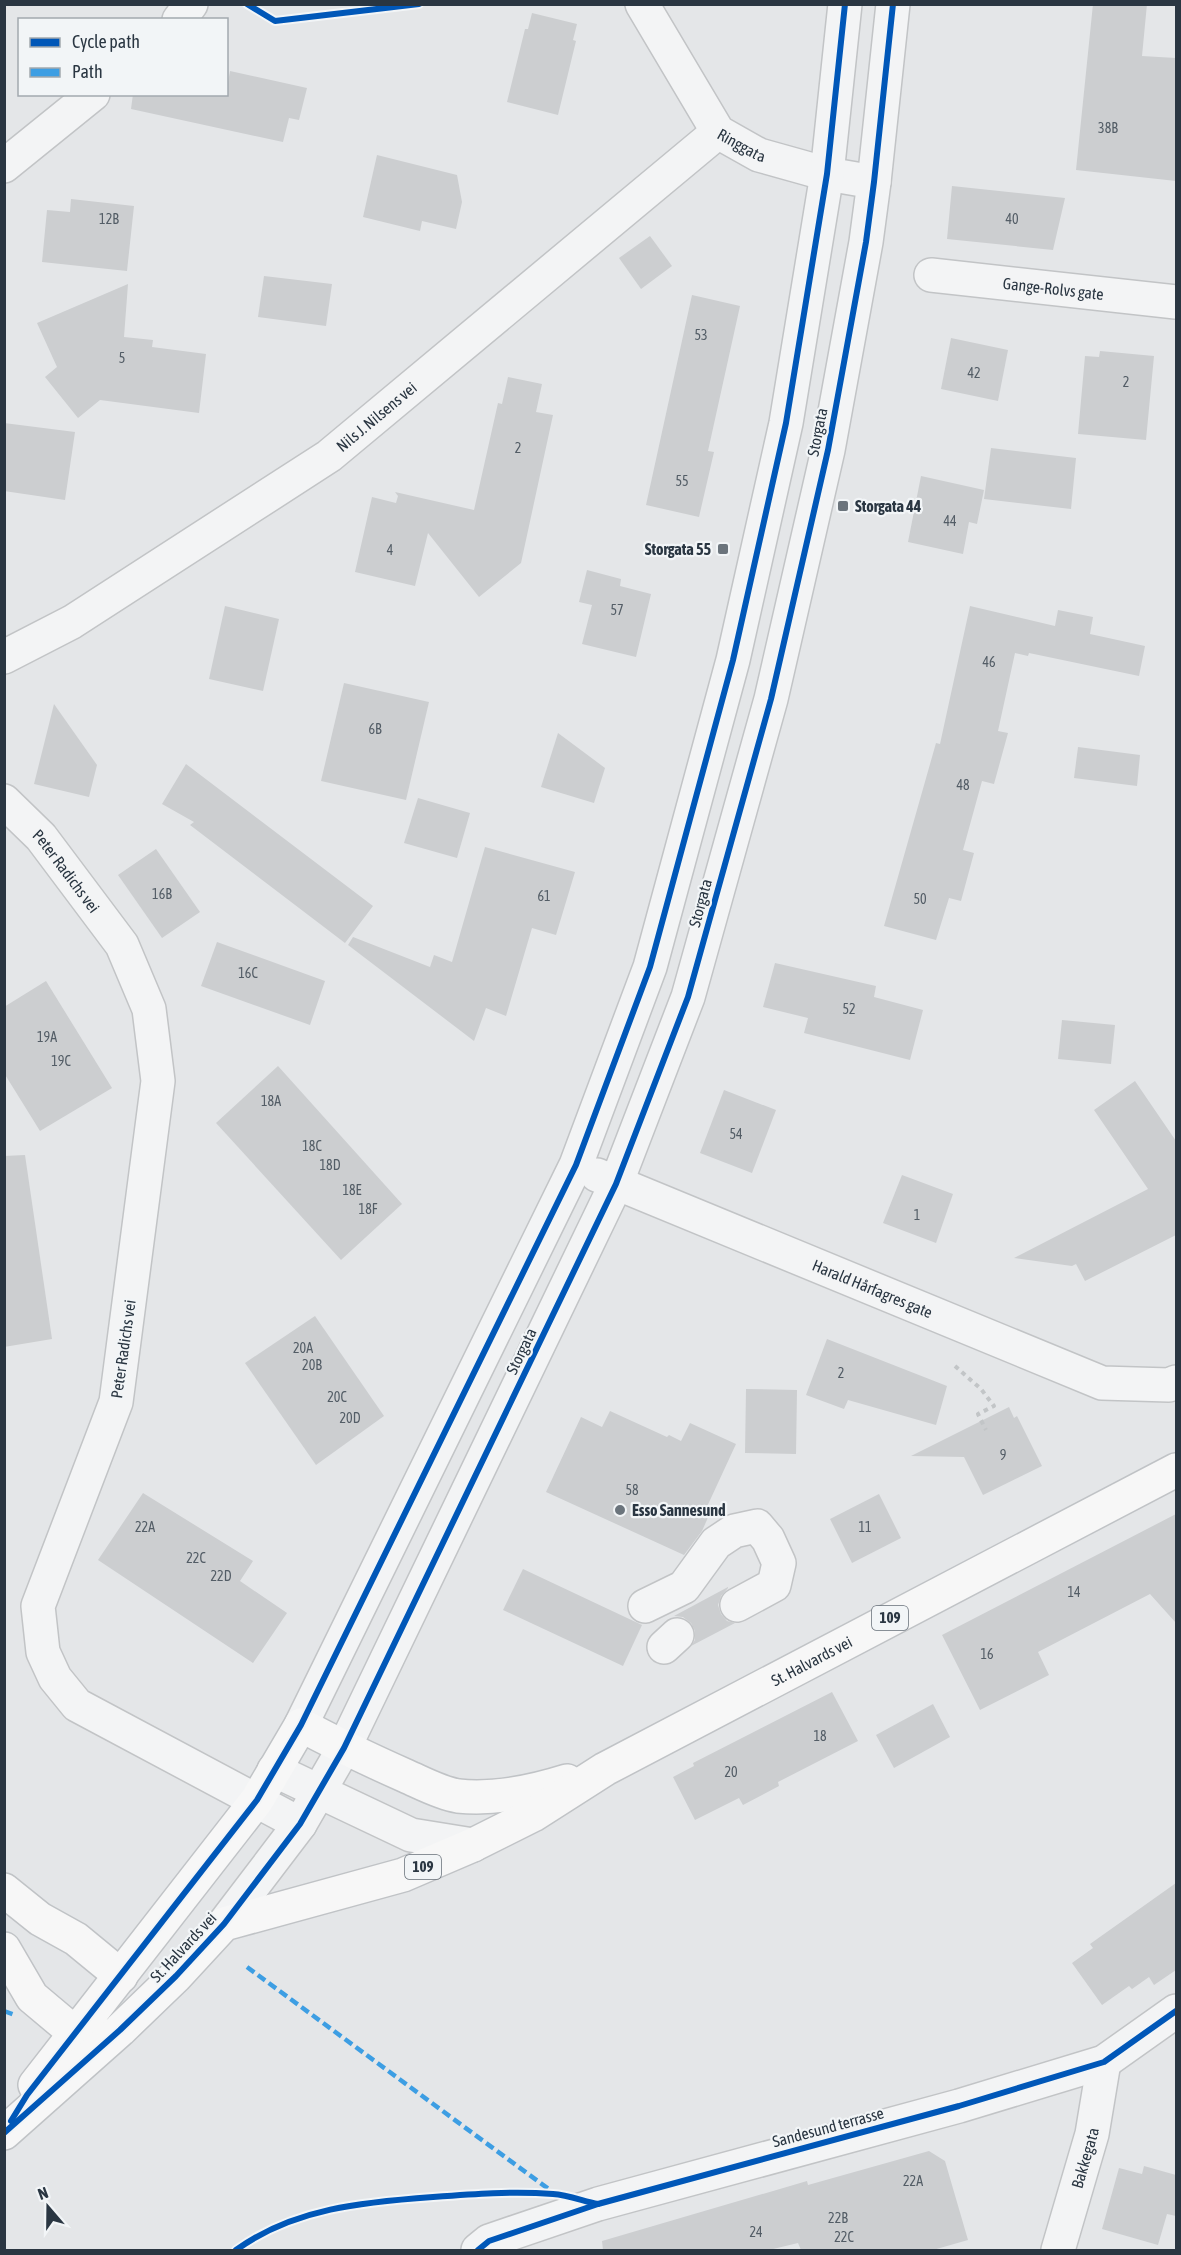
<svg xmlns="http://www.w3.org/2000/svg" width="1181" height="2255" font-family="'Asap Condensed',sans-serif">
	<rect width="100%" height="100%" fill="#e4e6e8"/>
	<g fill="#ccced0">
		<path d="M1093,4H1147L1142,56L1176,58V181L1076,170Z"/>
		<path d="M532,13L577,24L573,40L576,41L558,115L507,102L525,29H528Z"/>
		<path d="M230,71L307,88L299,120L289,118L283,142L131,109L133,94H226Z"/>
		<path d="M377,155L457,175L462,202L456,229L422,221L420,231L363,217Z"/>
		<path d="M952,186L1065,198L1053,250L947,239Z"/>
		<path d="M71,199L134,206L127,271L42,262L47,210L70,212Z"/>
		<path d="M650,236L672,266L641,289L619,258Z"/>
		<path d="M264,276L332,284L326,326L258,317Z"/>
		<path d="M128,284L124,337L153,340L152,347L206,354L199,413L100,400L78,418L45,377L57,367L37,323Z"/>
		<path d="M692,295L740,306L708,451L714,452L699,517L646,505Z"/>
		<path d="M951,338L1008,350L998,401L941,389Z"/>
		<path d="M1100,351L1154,356L1146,440L1078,434L1085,356L1099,357Z"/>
		<path d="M508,377L542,384L536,412L553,415L521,563L479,597L428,533L415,586L355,572L372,497L396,503L398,496L395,492L474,510L498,403L502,404Z"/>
		<path d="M4,423L75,432L65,500L4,491Z"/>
		<path d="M991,448L1076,458L1071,509L984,499Z"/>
		<path d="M921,476L984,490L977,524L969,522L963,554L908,542Z"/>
		<path d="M587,570L621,579L620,586L651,594L636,657L582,644L592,605L579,602Z"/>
		<path d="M225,606L279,619L263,691L209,679Z"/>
		<path d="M970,606L1055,626L1058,610L1093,617L1090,634L1145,646L1139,676L1029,653L1028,656L1015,653L998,731L1008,733L994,784L982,781L963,850L974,853L961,901L949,898L936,940L884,926L936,743L940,744Z"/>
		<path d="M344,683L429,702L406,800L321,781Z"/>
		<path d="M54,704L97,765L89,797L34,784Z"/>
		<path d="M558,733L605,768L594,803L541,787Z"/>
		<path d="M1078,747L1140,755L1137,786L1074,778Z"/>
		<path d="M186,764L373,906L345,943L190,825L194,822L162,804Z"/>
		<path d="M418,798L470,813L457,858L404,843Z"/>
		<path d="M485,847L575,872L556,935L532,928L506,1016L486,1008L474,1041L348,945L353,937L430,967L434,955L452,962Z"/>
		<path d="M156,849L200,912L162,938L118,875Z"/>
		<path d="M217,942L325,981L310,1025L201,986Z"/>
		<path d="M775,963L876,986L874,997L923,1010L910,1060L804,1033L808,1018L763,1007Z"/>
		<path d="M46,981L112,1088L40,1131L4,1073V1007Z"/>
		<path d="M1062,1020L1115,1025L1111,1064L1058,1059Z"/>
		<path d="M278,1066L402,1204L341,1260L216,1123Z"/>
		<path d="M1135,1081L1176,1141V1235L1085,1281L1076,1264L1072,1266L1014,1258L1148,1189L1094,1110Z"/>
		<path d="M724,1090L776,1110L752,1173L700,1153Z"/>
		<path d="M25,1155L52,1339L4,1347V1156Z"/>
		<path d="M902,1175L953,1194L936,1243L883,1223Z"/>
		<path d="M315,1316L384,1416L316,1465L245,1363Z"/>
		<path d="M827,1339L947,1386L936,1425L848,1400L844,1409L806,1395Z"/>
		<path d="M746,1389L797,1390L796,1454L745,1453Z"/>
		<path d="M1009,1407L1014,1418L1017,1416L1042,1466L983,1495L964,1457L911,1456Z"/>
		<path d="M610,1411L667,1437L669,1435L681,1441L690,1423L736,1444L705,1511L710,1513L702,1531L684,1555L546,1492L581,1417L602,1427Z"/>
		<path d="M143,1493L253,1561L240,1581L287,1613L253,1663L98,1560Z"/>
		<path d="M879,1494L901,1538L852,1563L830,1519Z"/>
		<path d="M1176,1514V1623L1150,1594L1038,1652L1049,1675L980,1710L942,1635Z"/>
		<path d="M523,1569L642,1625L623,1666L503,1610Z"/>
		<path d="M728,1587V1588L721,1596L718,1605L721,1614L727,1621L735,1623L691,1646L695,1640V1631L691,1623L683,1617L674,1616Z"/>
		<path d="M832,1692L858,1741L778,1782L779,1786L743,1805L739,1798L695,1820L673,1777L694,1766L693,1763Z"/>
		<path d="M933,1704L950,1737L894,1768L876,1735Z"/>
		<path d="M1176,1883V1970L1154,1985L1149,1977L1132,1989L1129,1986L1102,2005L1072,1963L1093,1948L1090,1944Z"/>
		<path d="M929,2151L945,2161L968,2240L933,2250H801L798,2243L769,2250H603L602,2241L807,2181L808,2185Z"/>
		<path d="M1144,2166L1176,2175V2216L1167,2214L1158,2245L1102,2229L1119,2168L1142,2174Z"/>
	</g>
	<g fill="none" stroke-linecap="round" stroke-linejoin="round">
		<g stroke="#c2c4c6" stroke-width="36">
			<g id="minor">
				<path id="s1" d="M642,4L718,132L759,155L827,174L874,182"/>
				<path d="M179,20L191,4"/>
				<path d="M4,166L93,94"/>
				<path id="s2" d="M931,275L1176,302"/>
				<path id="s3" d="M4,657L72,622L329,456L718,132"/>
				<path id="s4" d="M4,801L41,837L122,945L149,1009L158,1081L116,1402L38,1606L43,1652L55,1678L77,1705L300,1824"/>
				<path id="s5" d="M597,1175L1102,1383L1169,1385L1176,1382"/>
				<path d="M645,1606L684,1587L716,1543L734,1531L757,1526L768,1539L779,1563L774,1585L737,1605"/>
				<path d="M664,1647L677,1635"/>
				<path d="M301,1725L576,1165L650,967L733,660L786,423L827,174L845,4"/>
				<path d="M274,1770L411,1835L473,1845"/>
				<path d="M224,1924L300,1824L344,1748L616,1184L688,997L771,699L828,450L866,242L874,182L893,4"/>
				<path d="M478,2250L489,2241L598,2204L959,2106L1104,2062L1176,2011"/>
				<path id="s6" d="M1058,2250L1092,2134L1104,2062"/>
			</g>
		</g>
		<g stroke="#c0c3c6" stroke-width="36">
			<g id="major">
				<path d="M4,1890L40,1919L76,1939L121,1976"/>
				<path d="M4,1949L32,1997L76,2034L96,2032"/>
				<path d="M35,2085L257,1800L301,1725C336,1744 370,1760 406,1776C422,1783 440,1793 458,1796C495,1800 532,1792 567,1781"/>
				<path id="s7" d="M4,2133L120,2030L176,1976L224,1924L403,1875L473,1845L533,1815L605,1769L1176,1470"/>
			</g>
		</g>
		<path stroke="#c2c5c7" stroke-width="4" stroke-dasharray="4.5 4.5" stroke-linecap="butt" d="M955,1366L981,1389L994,1406L978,1414L986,1430"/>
		<use href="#minor" stroke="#f3f4f5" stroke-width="33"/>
		<use href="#major" stroke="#f7f7f7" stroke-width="33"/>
		<g stroke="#3d9ee3" stroke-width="4.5" stroke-dasharray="9 4.5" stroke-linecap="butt">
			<path d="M247,1967L554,2193"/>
			<path d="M4,2011L15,2015"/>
		</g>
		<g stroke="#f2f5f7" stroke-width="10">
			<g id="cycleway">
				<path d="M247,4L275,21L419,4"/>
				<path d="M11,2121L27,2095L257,1800L301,1725L576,1165L650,967L733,660L786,423L827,174L845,4"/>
				<path d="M4,2133L120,2030L176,1976L224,1924L300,1824L344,1748L616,1184L688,997L771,699L828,450L866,242L874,182L893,4"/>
				<path d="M236,2250C294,2208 364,2202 433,2197C473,2194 513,2191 553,2194C568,2195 583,2201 598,2204"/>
				<path d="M478,2250L489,2241L598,2204L959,2106L1104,2062L1176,2011"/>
			</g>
		</g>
		<use href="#cycleway" stroke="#0057b8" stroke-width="6"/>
	</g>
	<g fill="#6b747c" stroke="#f2f5f7" stroke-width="2">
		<rect x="837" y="500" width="12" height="12" rx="3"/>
		<rect x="717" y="543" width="12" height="12" rx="3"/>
		<circle cx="620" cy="1510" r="6"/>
	</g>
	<g text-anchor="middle" stroke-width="4.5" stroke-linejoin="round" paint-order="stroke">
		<g font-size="14" fill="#535d66">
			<text x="1108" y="133">38B</text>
			<text x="109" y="224">12B</text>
			<text x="1012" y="224">40</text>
			<text x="701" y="340">53</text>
			<text x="122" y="363">5</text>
			<text x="974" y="378">42</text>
			<text x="1126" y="387">2</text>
			<text x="518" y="453">2</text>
			<text x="682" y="486">55</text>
			<text x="950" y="526">44</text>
			<text x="390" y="555">4</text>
			<text x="617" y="615">57</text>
			<text x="989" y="667">46</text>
			<text x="375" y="734">6B</text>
			<text x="963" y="790">48</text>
			<text x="162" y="899">16B</text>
			<text x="544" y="901">61</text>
			<text x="920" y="904">50</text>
			<text x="248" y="978">16C</text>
			<text x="849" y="1014">52</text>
			<text x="47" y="1042">19A</text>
			<text x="61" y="1066">19C</text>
			<text x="271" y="1106">18A</text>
			<text x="736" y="1139">54</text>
			<text x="312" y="1151">18C</text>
			<text x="330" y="1170">18D</text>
			<text x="352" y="1195">18E</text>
			<text x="368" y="1214">18F</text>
			<text x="917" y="1220">1</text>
			<text x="303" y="1353">20A</text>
			<text x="312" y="1370">20B</text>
			<text x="841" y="1378">2</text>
			<text x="337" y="1402">20C</text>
			<text x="350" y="1423">20D</text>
			<text x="1003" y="1460">9</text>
			<text x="632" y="1495">58</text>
			<text x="145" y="1532">22A</text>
			<text x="865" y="1532">11</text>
			<text x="196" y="1563">22C</text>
			<text x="221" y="1581">22D</text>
			<text x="1074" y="1597">14</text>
			<text x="987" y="1659">16</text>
			<text x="820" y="1741">18</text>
			<text x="731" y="1777">20</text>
			<text x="913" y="2186">22A</text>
			<text x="838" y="2223">22B</text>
			<text x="756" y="2237">24</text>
			<text x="844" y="2242">22C</text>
		</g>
		<g fill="#f2f5f7" stroke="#666f78" stroke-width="1.5">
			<rect x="872" y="1606" width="36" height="24" rx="4.5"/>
			<rect x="405" y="1855" width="36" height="24" rx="4.5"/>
		</g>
		<g font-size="15" font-weight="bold" fill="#2a3642">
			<text x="890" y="1623">109</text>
			<text x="423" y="1872">109</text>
		</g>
		<g font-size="16" fill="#2a3642" stroke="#f2f5f7">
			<text dy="6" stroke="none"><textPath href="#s1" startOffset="176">Ringgata</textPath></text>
			<text dy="6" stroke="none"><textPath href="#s2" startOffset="123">Gange-Rolvs gate</textPath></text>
			<text dy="6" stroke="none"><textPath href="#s3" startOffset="444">Nils J. Nilsens vei</textPath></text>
			<text transform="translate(817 432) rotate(-79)" y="6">Storgata</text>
			<text dy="6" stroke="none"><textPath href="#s4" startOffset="94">Peter Radichs vei</textPath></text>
			<text transform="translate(700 903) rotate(-75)" y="6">Storgata</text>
			<text dy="6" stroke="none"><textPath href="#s5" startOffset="298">Harald Hårfagres gate</textPath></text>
			<text transform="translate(123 1349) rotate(-82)" y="6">Peter Radichs vei</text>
			<text transform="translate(521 1351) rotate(-64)" y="6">Storgata</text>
			<text dy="6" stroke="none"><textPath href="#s7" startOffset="951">St. Halvards vei</textPath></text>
			<text transform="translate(183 1947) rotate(-47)" y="6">St. Halvards vei</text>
			<text transform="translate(828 2127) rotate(-15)" y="6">Sandesund terrasse</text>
			<text dy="6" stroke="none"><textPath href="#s6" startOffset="96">Bakkegata</textPath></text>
		</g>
		<g font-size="16" font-weight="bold" fill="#2a3642" stroke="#f2f5f7" text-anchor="start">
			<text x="855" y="512">Storgata 44</text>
			<text x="711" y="555" text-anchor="end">Storgata 55</text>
			<text x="632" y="1516">Esso Sannesund</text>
		</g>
	</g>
	<rect width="1181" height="2255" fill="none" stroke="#2a3642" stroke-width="12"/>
	<rect x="18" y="18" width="210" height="78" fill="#f2f5f7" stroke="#a2a9af" stroke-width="1.5"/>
	<rect x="30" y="38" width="30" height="9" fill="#0057b8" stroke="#a2a9af" stroke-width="1.5"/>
	<text x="72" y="48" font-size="18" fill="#2a3642">Cycle path</text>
	<rect x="30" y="68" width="30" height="9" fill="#3d9ee3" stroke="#a2a9af" stroke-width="1.5"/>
	<text x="72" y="78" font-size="18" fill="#2a3642">Path</text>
	<g transform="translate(48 2207) rotate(340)" stroke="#f2f5f7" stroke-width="4.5" paint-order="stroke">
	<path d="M0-4.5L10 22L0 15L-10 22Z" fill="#2a3642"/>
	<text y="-9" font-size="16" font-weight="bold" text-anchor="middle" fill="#2a3642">N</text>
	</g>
</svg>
